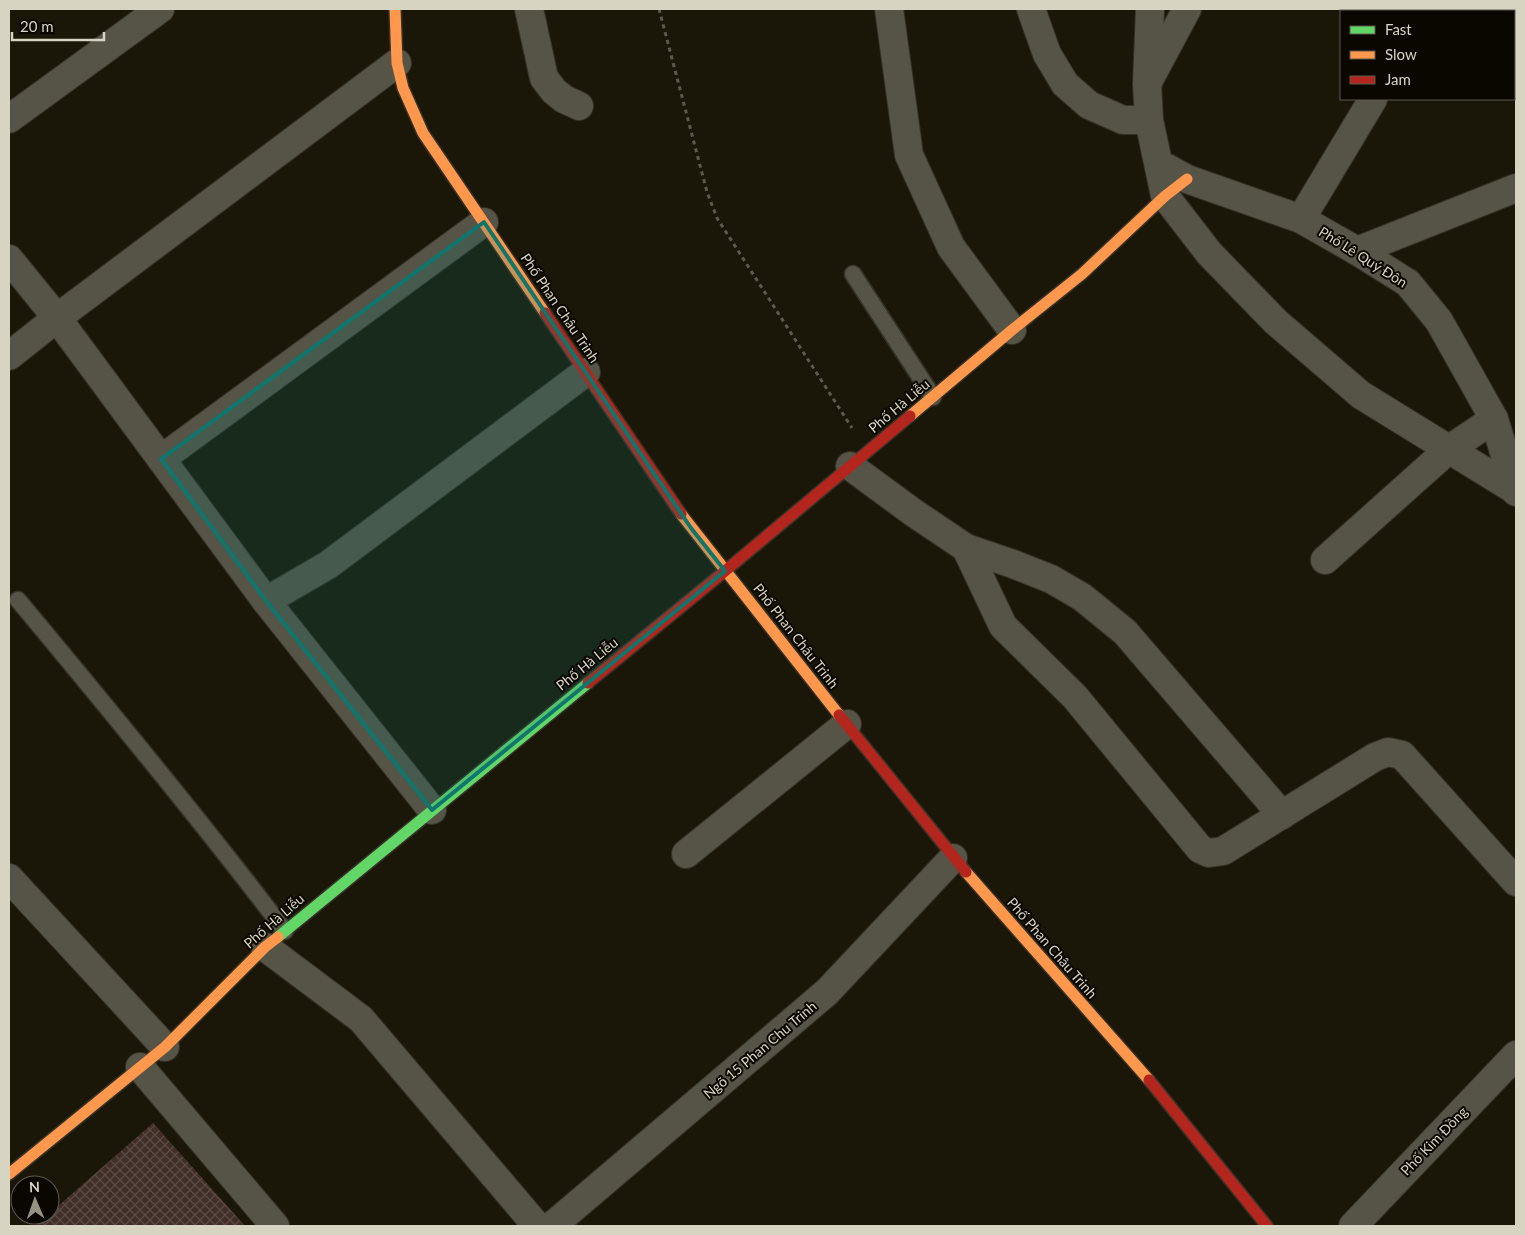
<svg xmlns="http://www.w3.org/2000/svg" width="1525" height="1235" font-family="Lato,sans-serif">
	<defs>
		<pattern id="building-cross-hatch" width="8" height="8" patternUnits="userSpaceOnUse" patternTransform="scale(1.25)"><rect width="8" height="8" fill="#402e27"/><path d="M0 0l8 8M0 8l8-8" fill="none" stroke="#5b4b45"/></pattern>
	</defs>
	<rect width="100%" height="100%" fill="#1b1708"/>
	<path fill="url(#building-cross-hatch)" d="M153,1123L245,1226H35L50,1215V1213Z"/>
	<g fill="none" stroke-linecap="round" stroke-linejoin="round">
		<g stroke="#353228" stroke-width="19">
			<g id="lane">
				<path d="M853,274L933,397"/>
				<path d="M18,600C109,709 199,818 285,931"/>
			</g>
		</g>
		<g stroke="#353228" stroke-width="30">
			<g id="street">
				<path d="M529,9L544,78L554,91L564,99L579,106"/>
				<path d="M889,9L909,155L951,247L1012,330"/>
				<path d="M1031,9L1047,54L1065,84L1089,105L1123,120H1149"/>
				<path d="M1150,9L1147,84L1149,120L1165,196L1209,253L1275,321L1361,395L1515,490"/>
				<path d="M1414,11L1415,9"/>
				<path d="M1149,80L1187,9"/>
				<path d="M9,119L160,9"/>
				<path d="M1167,168L1187,179L1301,219L1357,251L1408,283L1439,321L1494,419L1516,492"/>
				<path d="M1301,219L1373,99"/>
				<path d="M1357,251L1516,188"/>
				<path d="M9,259L57,318L266,601L328,565L586,372"/>
				<path d="M9,356L57,318L397,63"/>
				<path d="M161,459L484,222"/>
				<path d="M850,466L914,513L966,548L1013,564L1051,579L1082,597L1125,632L1282,815"/>
				<path d="M966,548L1003,626L1075,697L1200,849L1209,853L1223,851L1375,757L1388,752L1402,755L1516,882"/>
				<path d="M1325,560L1448,450L1494,419"/>
				<path d="M266,601L432,810"/>
				<path d="M686,854L847,724"/>
				<path d="M9,878L165,1047"/>
				<path d="M265,947L361,1019L537,1226"/>
				<path d="M140,1067L275,1226"/>
				<path d="M552,1226L827,992L953,858"/>
				<path d="M1353,1226L1516,1055"/>
			</g>
		</g>
		<g stroke="#353228" stroke-width="14">
			<path id="fast" d="M278,937L588,683"/>
		</g>
		<g stroke="#353228" stroke-width="14">
			<g id="slow">
				<path d="M395,9L397,63L403,88L423,133L545,313"/>
				<path d="M910,416L1012,330L1082,274L1165,196L1187,179"/>
				<path d="M681,514L839,715"/>
				<path d="M966,872L1149,1080"/>
				<path d="M9,1174L165,1047L265,947L278,937"/>
			</g>
		</g>
		<g stroke="#353228" stroke-width="14">
			<g id="jam">
				<path d="M545,313L681,514"/>
				<path d="M588,683L725,571L910,416"/>
				<path d="M839,715L966,872"/>
				<path d="M1149,1080L1267,1226"/>
			</g>
		</g>
		<path stroke="#5c5a4f" stroke-width="3" stroke-dasharray="4 4" stroke-linecap="butt" d="M659,9L707,192L717,218L852,428"/>
		<use href="#lane" stroke="#565347" stroke-width="16"/>
		<use href="#street" stroke="#565347" stroke-width="28"/>
		<use href="#fast" stroke="#63d668" stroke-width="11"/>
		<use href="#slow" stroke="#ff974d" stroke-width="11"/>
		<use href="#jam" stroke="#b3261e" stroke-width="11"/>
	</g>
	<path fill="#0f766e" fill-opacity="0.2" stroke="#0f766e" stroke-width="4" stroke-linejoin="round" d="M484,222L691,528L725,571L432,810L266,601L161,459Z"/>
	<g text-anchor="middle" stroke-width="4" stroke-linejoin="round" paint-order="stroke">
		<g font-size="14" fill="#d8d4c2" stroke="#0a0700">
			<text transform="translate(1363 257) rotate(32)" y="5">Phố Lê Quý Đôn</text>
			<text transform="translate(560 308) rotate(56)" y="5">Phố Phan Châu Trinh</text>
			<text transform="translate(899 406) rotate(-40)" y="5">Phố Hà Liễu</text>
			<text transform="translate(796 636) rotate(52)" y="5">Phố Phan Châu Trinh</text>
			<text transform="translate(587 664) rotate(-39)" y="5">Phố Hà Liễu</text>
			<text transform="translate(274 921) rotate(-41)" y="5">Phố Hà Liễu</text>
			<text transform="translate(1052 948) rotate(49)" y="5">Phố Phan Châu Trinh</text>
			<text transform="translate(760 1050) rotate(-40)" y="5">Ngõ 15 Phan Chu Trinh</text>
			<text transform="translate(1434 1141) rotate(-46)" y="5">Phố Kim Đồng</text>
		</g>
	</g>
	<rect width="1525" height="1235" fill="none" stroke="#d8d4c2" stroke-width="20"/>
	<rect x="1340" y="10" width="175" height="90" fill="#0a0700" stroke="#5c594e"/>
	<rect x="1350" y="26" width="25" height="8" fill="#63d668" stroke="#5c594e"/>
	<text x="1385" y="35" font-size="15" fill="#d8d4c2">Fast</text>
	<rect x="1350" y="51" width="25" height="8" fill="#ff974d" stroke="#5c594e"/>
	<text x="1385" y="60" font-size="15" fill="#d8d4c2">Slow</text>
	<rect x="1350" y="76" width="25" height="8" fill="#b3261e" stroke="#5c594e"/>
	<text x="1385" y="85" font-size="15" fill="#d8d4c2">Jam</text>
	<g transform="translate(35 1200) rotate(358)"><circle r="24" fill="#0a0700" stroke="#5c594e"/>
	<path d="M0-4L9 19L0 12L-9 19Z" fill="#969281"/>
	<text y="-8" font-size="14" font-weight="bold" text-anchor="middle" fill="#d8d4c2">N</text>
	</g>
	<path d="M12 32v8h92v-8" fill="none" stroke="#d8d4c2" stroke-width="2.5"/>
	<text x="20" y="32" font-size="15" fill="#d8d4c2" stroke="#0a0700" stroke-width="4" paint-order="stroke">20 m</text>
</svg>
